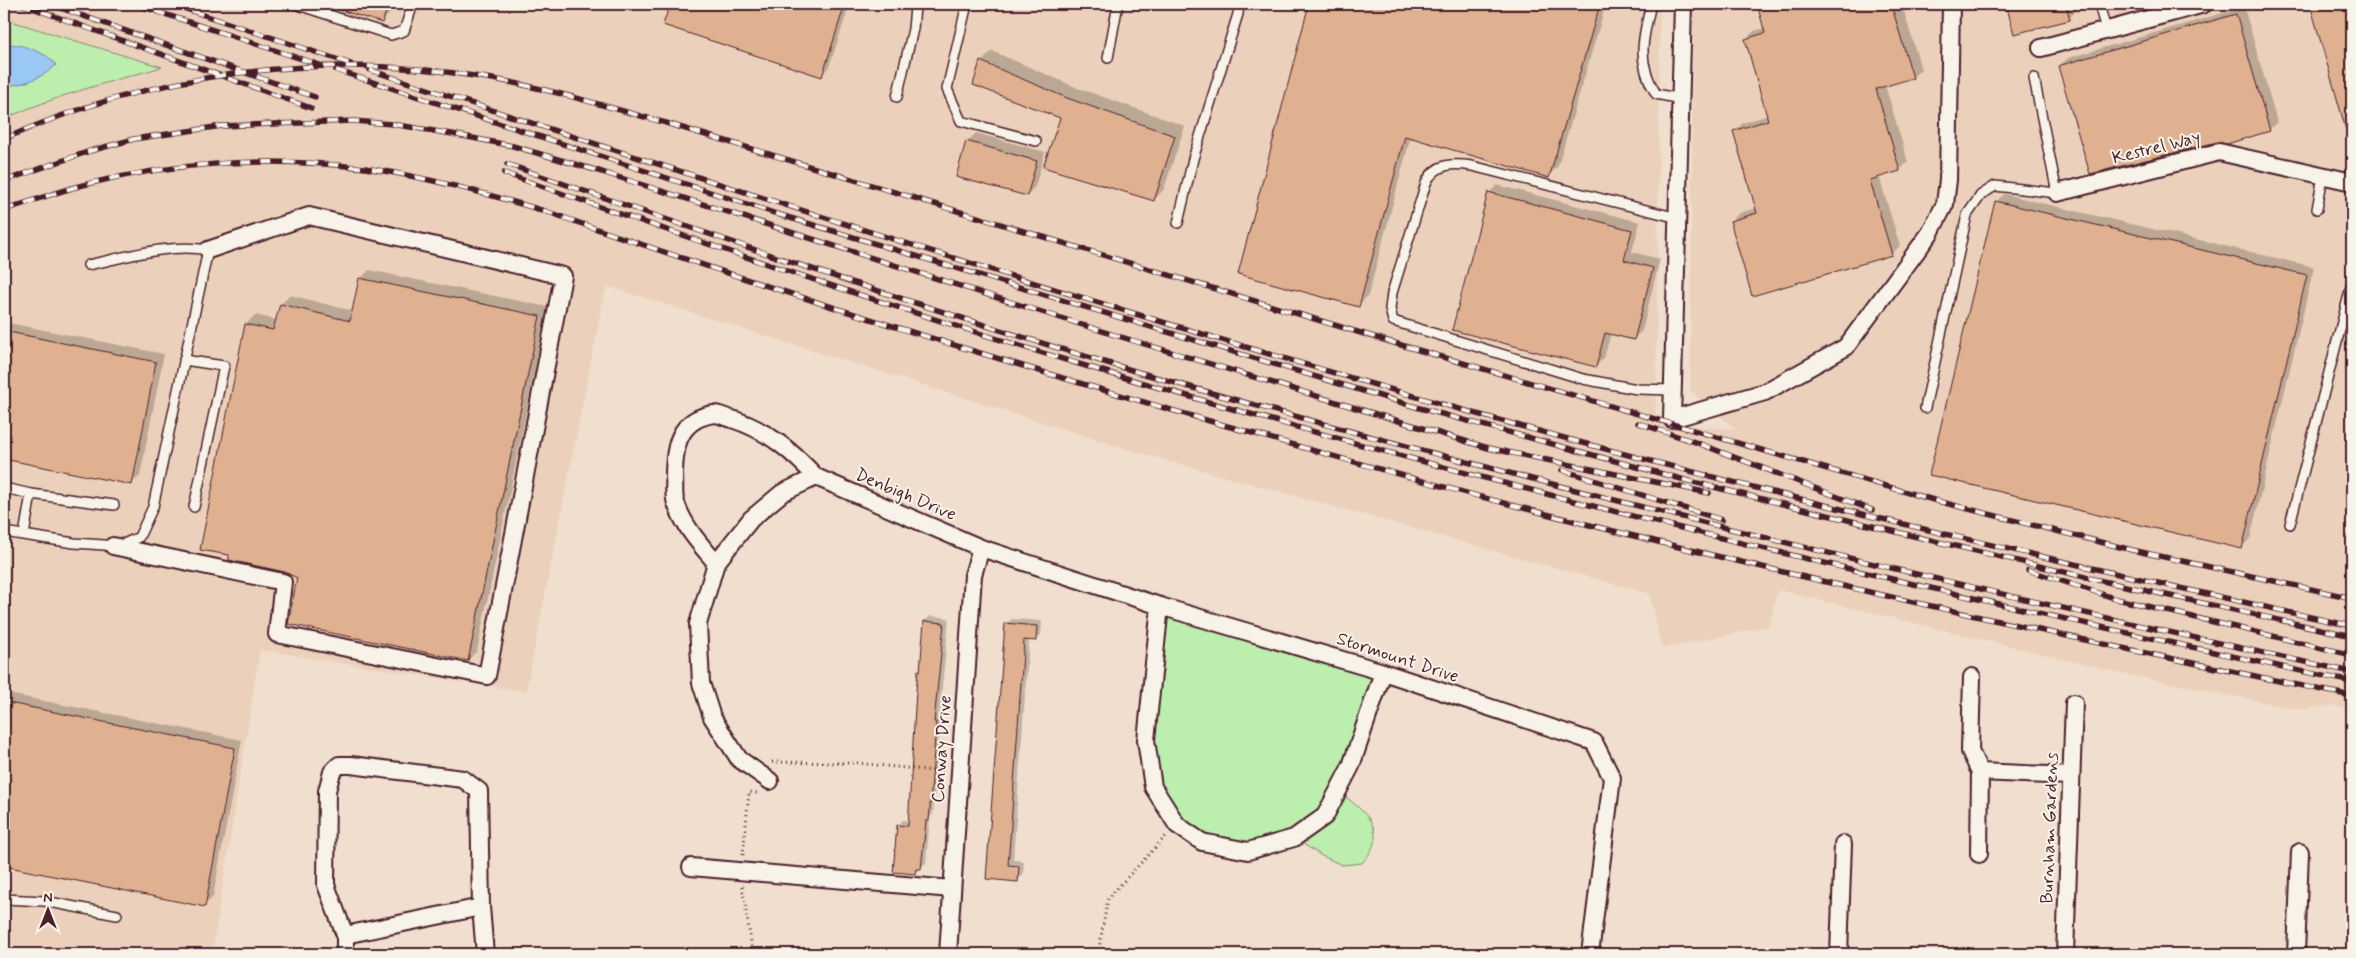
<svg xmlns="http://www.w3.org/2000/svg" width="2356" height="958" font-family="Mynerve,sans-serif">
	<rect width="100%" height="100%" fill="#f0dfce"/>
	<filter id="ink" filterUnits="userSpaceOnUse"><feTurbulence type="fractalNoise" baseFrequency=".02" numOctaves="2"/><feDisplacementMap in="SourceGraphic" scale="10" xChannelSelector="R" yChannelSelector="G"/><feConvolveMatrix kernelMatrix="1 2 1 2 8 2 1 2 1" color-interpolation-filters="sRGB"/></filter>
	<g filter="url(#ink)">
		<path fill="#ebd1bb" d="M4,4H1660L1656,421L1737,430L1690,390L1693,4H2352V709L2334,706L2297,709L2121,673L1778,590L1769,626L1662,649L1650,594L1143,454L606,286L526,692L260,650L212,954H4V119L27,108L92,86L161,67L4,19Z"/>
		<g fill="#bceeae" stroke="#83866c">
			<path d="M4,19L162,67C109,82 54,96 4,119Z"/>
			<path d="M1160,606L1383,672L1338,791C1364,811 1392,830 1362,863L1342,865L1322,856L1294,838L1248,851L1202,842L1153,787L1146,740Z"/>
		</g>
		<path fill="#9ac8f5" stroke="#7a84a4" d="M10,44C24,45 48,53 56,65C43,78 23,85 4,86V54Z"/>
		<g fill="#0003">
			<path d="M326,4H393L390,13L382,22Z"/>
			<path d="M671,4H850L829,67L821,75L664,24Z"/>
			<path d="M939,4H955L952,7Z"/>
			<path d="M1045,4H1063L1058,8Z"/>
			<path d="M1310,4H1606L1558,166L1548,176L1411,136L1368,296L1358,305L1240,273Z"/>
			<path d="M1758,4H1902L1921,69L1913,77L1885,85L1908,162L1900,170L1879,176L1900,246L1891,254L1731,221L1739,213L1757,208L1735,131L1743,123L1768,115L1746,39L1754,31L1765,28Z"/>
			<path d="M2007,4H2076L2077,10L2069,18L2015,33Z"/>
			<path d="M2311,4H2352V139L2350,140Z"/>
			<path d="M2244,7L2277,122L2269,130L2059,66L2068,58Z"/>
			<path d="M992,51L1078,88L1185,126L1164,189L1154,200L1061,117L981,62Z"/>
			<path d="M976,133L1045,152L1035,187L1027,195L968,141Z"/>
			<path d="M1497,185L1640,222L1632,252L1660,259L1642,331L1633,339L1611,333L1604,358L1596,366L1489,193Z"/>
			<path d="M2004,194L2314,267L2250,539L2241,547L1996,202Z"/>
			<path d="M369,270L548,307L477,651L468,660L298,577L246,324L255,315L277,320L281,304L290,295L353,311L360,279Z"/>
			<path d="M4,322L164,354L140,476L131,484L4,458Z"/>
			<path d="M930,616L949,618L939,717H940L933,814L930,818L926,863L915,872L898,826L903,820L910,821L919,671L921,669L925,622Z"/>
			<path d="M1012,619L1042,621L1041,635L1035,640H1029L1013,860L1024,861L1023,875L1018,880L988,878L1006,624Z"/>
			<path d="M4,693L242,740L213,897L205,905L4,865Z"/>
		</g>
		<g fill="#dfb190" stroke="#4a1f2b">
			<path d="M332,4H389L382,23L331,7Z"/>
			<path d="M670,4H845L822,77L663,25Z"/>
			<path d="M1309,4H1600L1549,178L1405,136L1359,307L1238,274Z"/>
			<path d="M1757,4H1891L1913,78L1876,89L1900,171L1870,180L1892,255L1752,296L1730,221L1757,213L1733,131L1768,120L1745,39L1765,33Z"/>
			<path d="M2006,4H2066L2070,20L2014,34Z"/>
			<path d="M2310,4H2352V137H2348Z"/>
			<path d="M2236,14L2270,131L2227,144L2217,142L2090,174L2058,66Z"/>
			<path d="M980,61L1067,98L1175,136L1154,201L1043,167L1060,118L973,85Z"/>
			<path d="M966,141L1037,161L1027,196L956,177Z"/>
			<path d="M1488,192L1632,230L1624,260L1653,268L1634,340L1605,333L1596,367L1452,330Z"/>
			<path d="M1995,201L2307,275L2242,549L1929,475Z"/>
			<path d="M359,278L540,316L468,661L288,624L297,578L285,572L229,560V555L200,550L245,324L273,330L280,304L350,321Z"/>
			<path d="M4,331L156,362L132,485L4,459Z"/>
			<path d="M924,621L944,623L934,722H936L929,821H926L921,869H916L915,874L893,872L897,825L908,826L916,691L918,670L920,671Z"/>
			<path d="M1005,623L1037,626L1036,641L1024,640L1010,839L1008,865L1019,866L1018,882L986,879Z"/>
			<path d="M4,702L235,748L205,907L4,866Z"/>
		</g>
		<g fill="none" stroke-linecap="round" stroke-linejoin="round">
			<g stroke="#4a1f2b" stroke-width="12">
				<g id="lane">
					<path d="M295,4L391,35L404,31L413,4"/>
					<path d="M967,4L947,89L961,121L1036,141"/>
					<path d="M1651,4C1643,38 1636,61 1656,94L1681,99"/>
					<path d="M2100,8L2106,30"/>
					<path d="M1108,58L1118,4"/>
					<path d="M897,97L913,29L915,7L907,4"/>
					<path d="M2317,209L2323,176"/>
					<path d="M1178,223L1193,159L1238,14L1239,4"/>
					<path d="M184,360L224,366L194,507"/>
					<path d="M1673,390L1637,389L1583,379L1393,321L1390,309L1392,293L1426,183C1435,163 1453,163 1472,166L1678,218"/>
					<path d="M1925,408L1967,215L1981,195L1995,186L2057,193L2034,78"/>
					<path d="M4,488L31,494L114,505"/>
					<path d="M2290,524L2352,283"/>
					<path d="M4,532L74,543L119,546L139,537L153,507L208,250C169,243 126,257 88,265"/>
					<path d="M24,535L31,494"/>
					<path d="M4,899L44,901L117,915"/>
				</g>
			</g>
			<g stroke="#4a1f2b" stroke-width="20">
				<g id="street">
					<path d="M1683,4L1672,419L1765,392L1846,347L1930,233L1945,204L1948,180L1951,4"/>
					<path d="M2041,48L2204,4"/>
					<path d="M2057,193L2219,152L2352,182"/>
					<path d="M113,546L283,582L277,634L487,676L563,276L309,216L208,250"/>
					<path d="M716,563C700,544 684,527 676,503C673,496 675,485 674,477C674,447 678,419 714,414C719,414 727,418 732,419C767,430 792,451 816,477"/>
					<path d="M1160,606L1146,740L1153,787L1177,825L1202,842L1248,851L1294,838L1325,816L1351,766L1383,672"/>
					<path d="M1972,677L1970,751L1980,772L1979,854"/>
					<path d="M1980,772L2070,776"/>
					<path d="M770,781L739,759L712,717L701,683L698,624L716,563L751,519L782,493L816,477L981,548L1160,606L1383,672L1594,742L1612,778L1590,954"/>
					<path d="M691,867L952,889"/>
					<path d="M345,935L481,907"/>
					<path d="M345,954V935L326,885L327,791L332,772L339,765H351L463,779L479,791L481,907L485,954"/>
					<path d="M948,954L973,575L981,548"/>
					<path d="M1839,954L1843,844"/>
					<path d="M2065,954L2074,703"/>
					<path d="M2296,954L2300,852"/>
				</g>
			</g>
			<g stroke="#4a1f2b" stroke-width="3" stroke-dasharray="1 4" stroke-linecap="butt">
				<path d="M772,762L857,763L945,772"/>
				<path d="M743,855L749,792L757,793"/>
				<path d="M742,886L753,954"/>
				<path d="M1098,954L1108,898L1166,836"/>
			</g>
			<use href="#lane" stroke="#f7f3e8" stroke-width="9"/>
			<use href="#street" stroke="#f7f3e8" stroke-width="16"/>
			<g stroke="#4a1f2b" stroke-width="5.5">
				<g id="rail">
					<path d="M21,4L311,108"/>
					<path d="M49,4L315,97"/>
					<path d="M134,4L320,65"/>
					<path d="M171,4L351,64"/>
					<path d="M336,70L777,214L1416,407L1685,480L1905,534L2089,578L2352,636"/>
					<path d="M370,70C737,191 1105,309 1477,414C1766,495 2059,562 2352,626"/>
					<path d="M4,139C152,72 326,50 487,78C548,88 607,107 666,123L1384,340L1937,501L2132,550L2352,598"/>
					<path d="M507,164C704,233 901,301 1101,361C1251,406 1404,446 1556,485C1820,553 2086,615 2352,672"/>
					<path d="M504,173C701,243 899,310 1099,370C1511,493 1932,592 2352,682"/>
					<path d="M4,181L90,151L134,139L222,126L353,121L392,124L452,134L513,146L602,172L1108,333L1488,448L1709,493"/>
					<path d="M4,210C30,202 56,192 83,185C174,162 272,156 365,168C427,177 488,194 548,212C770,290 994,359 1220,424C1329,455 1437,486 1546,514C1813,582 2082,641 2352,696"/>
					<path d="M1638,423L1695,442L1872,510"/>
					<path d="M1562,470L1722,520"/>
					<path d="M2028,570L2117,599L2352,655"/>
				</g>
			</g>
			<use href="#rail" stroke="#f7f3e8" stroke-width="4" stroke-dasharray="11" stroke-linecap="butt"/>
		</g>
	</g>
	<g text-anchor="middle" stroke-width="4" stroke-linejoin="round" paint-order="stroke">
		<g font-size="18" fill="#4a1f2b" stroke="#f7f3e8">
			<text transform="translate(2156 147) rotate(-14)" y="6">Kestrel Way</text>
			<text transform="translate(906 494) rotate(23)" y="6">Denbigh Drive</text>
			<text transform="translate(1398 657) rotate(18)" y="6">Stormount Drive</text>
			<text transform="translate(941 749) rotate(-86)" y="6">Conway Drive</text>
			<text transform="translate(2049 828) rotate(-88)" y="6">Burnham Gardens</text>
		</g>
	</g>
	<rect width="2356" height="958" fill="none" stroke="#f7f3e8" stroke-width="20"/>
	<rect x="10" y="10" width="2336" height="938" fill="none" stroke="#4a1f2b" stroke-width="2" filter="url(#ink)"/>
	<g transform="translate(48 910)" stroke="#f7f3e8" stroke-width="4" paint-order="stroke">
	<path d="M0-4L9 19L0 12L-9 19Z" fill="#4a1f2b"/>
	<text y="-8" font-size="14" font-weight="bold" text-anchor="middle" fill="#4a1f2b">N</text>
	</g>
</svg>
